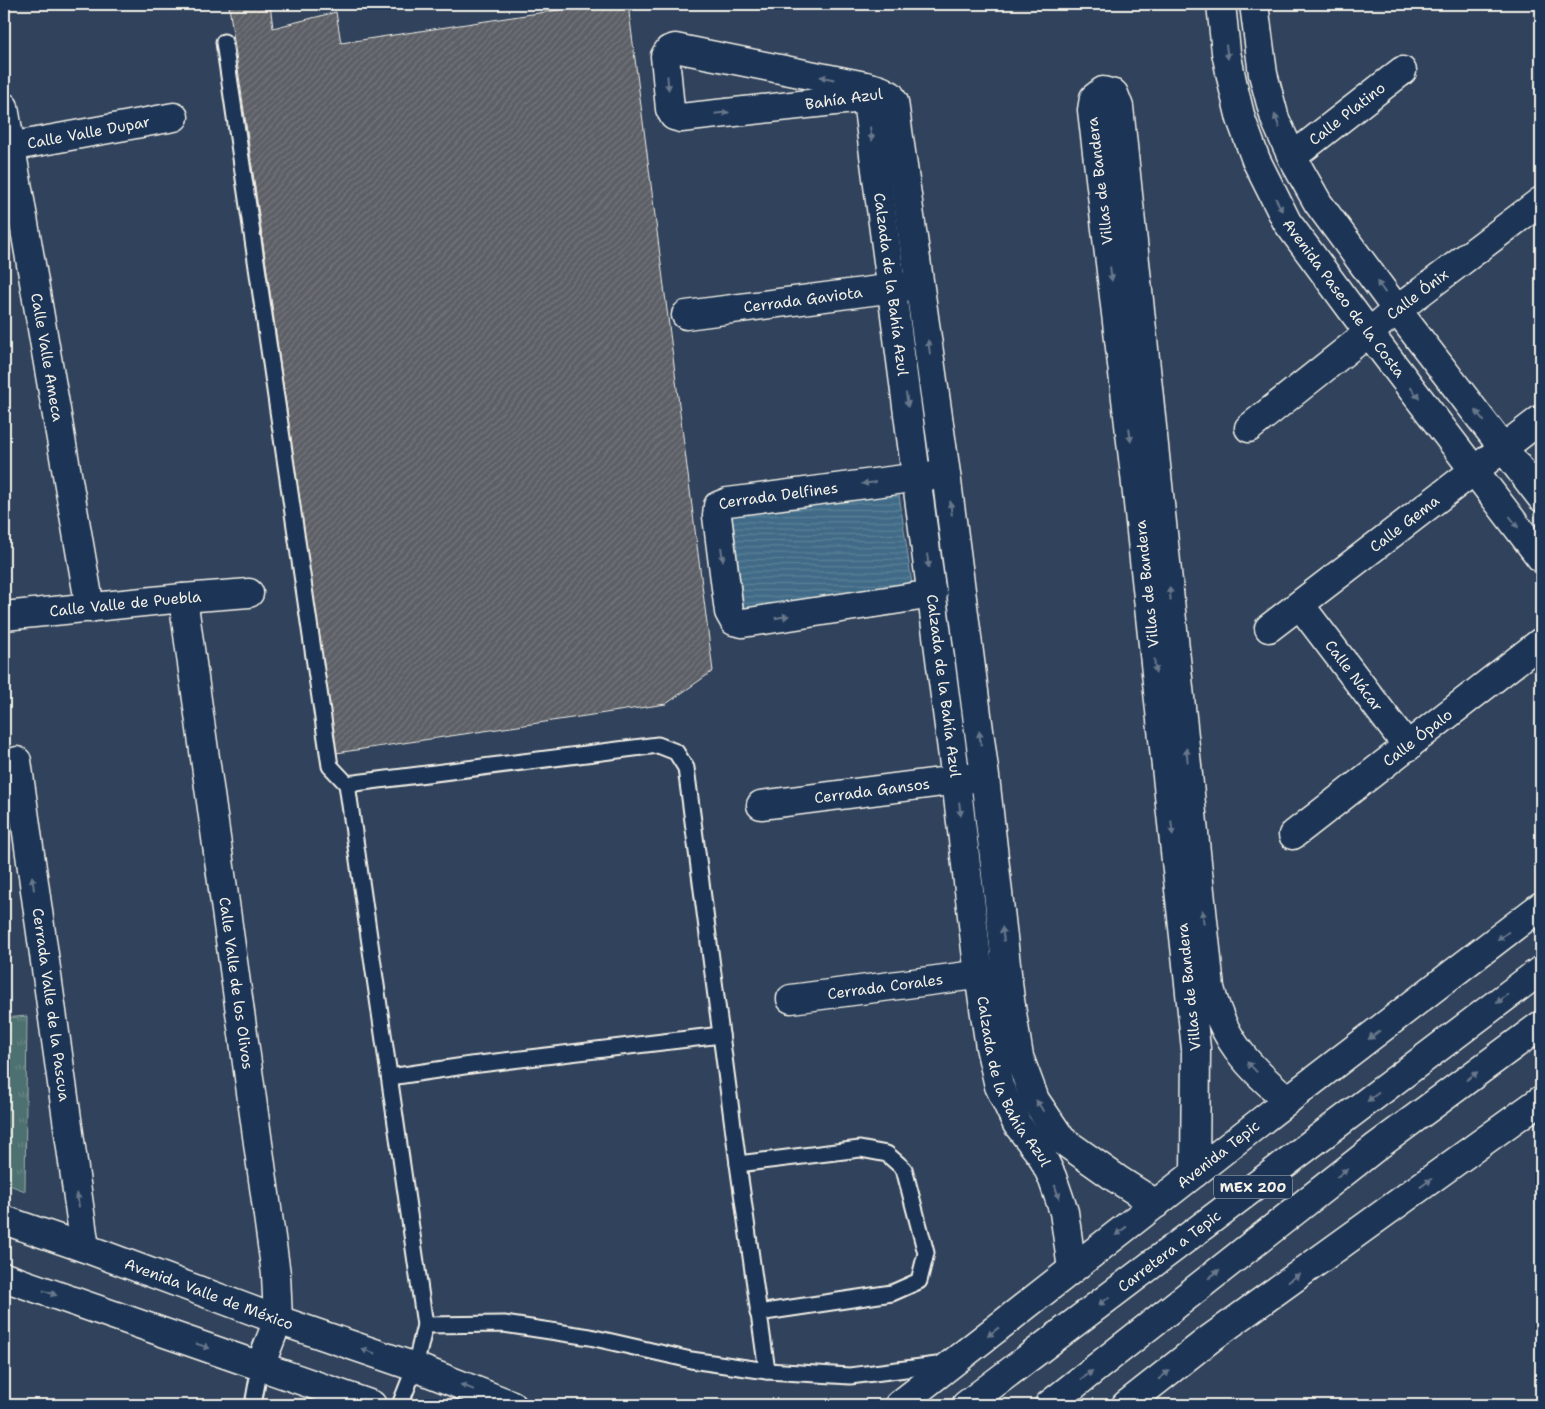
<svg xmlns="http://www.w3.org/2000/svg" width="1545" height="1409" font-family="'Shantell Sans',sans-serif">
	<defs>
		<pattern id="park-tufts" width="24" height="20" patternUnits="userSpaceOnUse" patternTransform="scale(1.25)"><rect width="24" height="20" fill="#4e7070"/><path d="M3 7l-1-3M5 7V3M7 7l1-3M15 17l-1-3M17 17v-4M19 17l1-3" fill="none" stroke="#688584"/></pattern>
		<pattern id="water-rules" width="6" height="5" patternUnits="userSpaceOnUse" patternTransform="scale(1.25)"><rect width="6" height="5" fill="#406b87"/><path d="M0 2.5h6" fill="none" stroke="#5c8198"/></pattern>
		<pattern id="building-hatch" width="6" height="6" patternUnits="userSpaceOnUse" patternTransform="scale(1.25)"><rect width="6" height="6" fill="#5c6066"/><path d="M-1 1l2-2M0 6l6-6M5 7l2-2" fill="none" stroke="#74777c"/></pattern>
	</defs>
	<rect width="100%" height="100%" fill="#30425c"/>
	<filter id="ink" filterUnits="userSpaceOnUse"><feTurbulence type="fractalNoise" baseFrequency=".02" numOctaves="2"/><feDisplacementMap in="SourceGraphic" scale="10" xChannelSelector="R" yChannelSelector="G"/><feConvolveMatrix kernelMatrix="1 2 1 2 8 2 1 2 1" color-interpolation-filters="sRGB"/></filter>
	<g filter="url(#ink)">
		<path fill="url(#park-tufts)" stroke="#a1b0ac" d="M27,1016L25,1191L4,1183V1018Z"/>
		<path fill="url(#water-rules)" stroke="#88a1ae" d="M898,488L912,584L744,609L732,513Z"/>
		<path fill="url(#building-hatch)" stroke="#f4f1e8" d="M239,4H270L273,28L336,12L341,43L598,4H628L713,671L666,704L336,753L229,6Z"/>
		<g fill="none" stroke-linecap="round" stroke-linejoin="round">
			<g stroke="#f4f1e8" stroke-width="19">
				<g id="service">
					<path d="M224,42L330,766L347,784L425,1325L415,1367L400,1405"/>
					<path d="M347,784L658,745L676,752L686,768L738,1164L767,1371"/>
					<path d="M390,1077L471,1065L721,1035"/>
					<path d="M738,1164L860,1149L887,1154L904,1169L926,1253L919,1281L892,1293L758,1313"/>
					<path d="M425,1325L504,1324L590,1337L691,1360L767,1371L850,1376L945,1364"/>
					<path d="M253,1405L260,1366"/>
				</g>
			</g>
			<g stroke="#f4f1e8" stroke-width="31">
				<g id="minor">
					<path id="s1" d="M1221,4L1226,52L1233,86L1241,119L1256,160L1287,222L1369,333L1541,558"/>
					<path d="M1254,4L1263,74L1275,119L1292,157L1318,203L1397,310L1541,497"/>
					<path id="s2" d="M865,86L956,780L979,975L990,1047L999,1086L1017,1124L1042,1156L1052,1177L1064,1212L1072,1269"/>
					<path d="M890,95L681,118L674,116L670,109L665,56L669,50L675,48L865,86C878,89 887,90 894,102L946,474L985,777L1010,1000L1019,1057L1035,1100L1062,1140L1117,1179L1156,1204"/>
					<path id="s3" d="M4,107L90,608"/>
					<path id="s4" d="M4,148L174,117"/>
					<path id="s5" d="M1292,157L1402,71"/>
					<path id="s6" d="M686,315L910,286"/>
					<path id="s7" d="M1249,428L1397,310L1541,201"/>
					<path id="s8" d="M933,594L743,623L734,621L729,612L717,516L718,506L728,502L935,475"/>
					<path id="s9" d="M183,598L276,1274L278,1320L260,1366"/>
					<path id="s10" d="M1300,605L1408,747"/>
					<path id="s11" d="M4,616L183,598L249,593"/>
					<path id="s12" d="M1269,628L1541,419"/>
					<path id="s13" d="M17,761L85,1248"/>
					<path id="s14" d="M761,805L973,778"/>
					<path id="s15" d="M1293,835L1541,642"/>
					<path id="s16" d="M791,999L998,972"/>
					<path d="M1195,1173L1196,1049L1135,475L1092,110L1094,98L1103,91L1114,94L1119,107L1210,988C1223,1040 1248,1067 1288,1100"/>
				</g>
			</g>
			<g stroke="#f4f1e8" stroke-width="31">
				<g id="tertiary">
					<path id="s17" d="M4,1220L85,1248L278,1320L415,1367L512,1405"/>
					<path d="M4,1277L372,1405"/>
				</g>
			</g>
			<g stroke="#f4f1e8" stroke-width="31">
				<g id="secondary">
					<path id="s18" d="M899,1405L1288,1100L1541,906"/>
					<path d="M1126,1405L1211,1338L1541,1100"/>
				</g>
			</g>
			<g stroke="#f4f1e8" stroke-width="31">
				<g id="trunk">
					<path id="s19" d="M966,1405L1541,970"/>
					<path d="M1049,1405L1376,1147L1541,1025"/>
				</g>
			</g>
			<use href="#service" stroke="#1d3557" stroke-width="15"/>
			<use href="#minor" stroke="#1d3557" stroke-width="28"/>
			<use href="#tertiary" stroke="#1d3557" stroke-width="28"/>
			<use href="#secondary" stroke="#1d3557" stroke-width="28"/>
			<use href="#trunk" stroke="#1d3557" stroke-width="28"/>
		</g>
		<defs><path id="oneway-solid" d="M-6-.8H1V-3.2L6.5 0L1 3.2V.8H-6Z" transform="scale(1.25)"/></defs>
		<g fill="#68778a">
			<use href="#oneway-solid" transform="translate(1227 52) rotate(82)"/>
			<use href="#oneway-solid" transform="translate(827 78) rotate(-169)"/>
			<use href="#oneway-solid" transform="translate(668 83) rotate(85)"/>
			<use href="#oneway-solid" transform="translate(722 113) rotate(-6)"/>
			<use href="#oneway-solid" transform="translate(1277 121) rotate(-110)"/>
			<use href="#oneway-solid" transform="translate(871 134) rotate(82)"/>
			<use href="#oneway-solid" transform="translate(1279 205) rotate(63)"/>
			<use href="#oneway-solid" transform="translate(1111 274) rotate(83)"/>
			<use href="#oneway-solid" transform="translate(1381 287) rotate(-126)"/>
			<use href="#oneway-solid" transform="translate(929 347) rotate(-98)"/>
			<use href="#oneway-solid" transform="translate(1415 393) rotate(52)"/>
			<use href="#oneway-solid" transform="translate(907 400) rotate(82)"/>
			<use href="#oneway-solid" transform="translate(1480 416) rotate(-128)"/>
			<use href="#oneway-solid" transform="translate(1130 435) rotate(83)"/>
			<use href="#oneway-solid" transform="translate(869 483) rotate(173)"/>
			<use href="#oneway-solid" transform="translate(951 508) rotate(-97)"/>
			<use href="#oneway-solid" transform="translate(1514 522) rotate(53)"/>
			<use href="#oneway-solid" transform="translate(722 554) rotate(83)"/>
			<use href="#oneway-solid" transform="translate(928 561) rotate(83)"/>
			<use href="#oneway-solid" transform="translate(1170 594) rotate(-96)"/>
			<use href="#oneway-solid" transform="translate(782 617) rotate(-9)"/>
			<use href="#oneway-solid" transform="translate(1155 666) rotate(84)"/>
			<use href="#oneway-solid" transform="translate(980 738) rotate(-97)"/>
			<use href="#oneway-solid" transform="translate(1187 755) rotate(-96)"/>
			<use href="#oneway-solid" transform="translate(960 809) rotate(83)"/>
			<use href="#oneway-solid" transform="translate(1172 828) rotate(84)"/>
			<use href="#oneway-solid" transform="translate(33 883) rotate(-98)"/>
			<use href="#oneway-solid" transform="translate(1203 917) rotate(-96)"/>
			<use href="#oneway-solid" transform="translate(1003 934) rotate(-97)"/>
			<use href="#oneway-solid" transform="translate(1503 936) rotate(143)"/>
			<use href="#oneway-solid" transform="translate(1502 999) rotate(143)"/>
			<use href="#oneway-solid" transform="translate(1374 1035) rotate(143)"/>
			<use href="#oneway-solid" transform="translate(1252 1067) rotate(-134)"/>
			<use href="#oneway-solid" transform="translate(1472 1076) rotate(-36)"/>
			<use href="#oneway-solid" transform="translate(1373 1097) rotate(143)"/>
			<use href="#oneway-solid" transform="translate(1040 1106) rotate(-123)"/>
			<use href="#oneway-solid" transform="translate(1342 1173) rotate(-38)"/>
			<use href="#oneway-solid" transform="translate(1426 1183) rotate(-36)"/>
			<use href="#oneway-solid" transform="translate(1057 1192) rotate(72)"/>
			<use href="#oneway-solid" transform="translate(78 1200) rotate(-98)"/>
			<use href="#oneway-solid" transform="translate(1121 1231) rotate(142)"/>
			<use href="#oneway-solid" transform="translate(1214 1274) rotate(-38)"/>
			<use href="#oneway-solid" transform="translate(1294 1278) rotate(-36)"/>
			<use href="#oneway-solid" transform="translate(50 1293) rotate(19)"/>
			<use href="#oneway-solid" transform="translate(1104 1301) rotate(143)"/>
			<use href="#oneway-solid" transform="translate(993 1332) rotate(142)"/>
			<use href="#oneway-solid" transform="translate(203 1346) rotate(19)"/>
			<use href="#oneway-solid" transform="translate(368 1351) rotate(-161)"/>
			<use href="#oneway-solid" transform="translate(1087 1375) rotate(-38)"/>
			<use href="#oneway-solid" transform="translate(1164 1375) rotate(-38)"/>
			<use href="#oneway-solid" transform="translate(467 1387) rotate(-158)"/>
		</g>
	</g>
	<g text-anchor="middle" stroke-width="4.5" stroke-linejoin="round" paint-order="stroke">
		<rect fill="#1d3557" stroke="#b4b9bc" stroke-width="1" x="1214" y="1175.5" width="78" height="23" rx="4"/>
		<g font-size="14" font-weight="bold" fill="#f4f1e8">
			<text x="1253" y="1192">MEX 200</text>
		</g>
		<g font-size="15" fill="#f4f1e8" stroke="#1d3557">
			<text transform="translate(844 99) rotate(-8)" y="5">Bahía Azul</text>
			<text dy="5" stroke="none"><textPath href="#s5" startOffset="70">Calle Platino</textPath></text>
			<text dy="5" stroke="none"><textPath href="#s4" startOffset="86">Calle Valle Dupar</textPath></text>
			<text transform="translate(1100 181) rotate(-97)" y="5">Villas de Bandera</text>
			<text dy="5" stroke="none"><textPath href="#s2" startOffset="200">Calzada de la Bahía Azul</textPath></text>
			<text dy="5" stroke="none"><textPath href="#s7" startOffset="215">Calle Ónix</textPath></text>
			<text dy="5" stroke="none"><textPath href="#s1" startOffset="325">Avenida Paseo de la Costa</textPath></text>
			<text dy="5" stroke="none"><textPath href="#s6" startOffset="118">Cerrada Gaviota</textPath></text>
			<text dy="5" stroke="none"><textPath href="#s3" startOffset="254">Calle Valle Ameca</textPath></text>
			<text dy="5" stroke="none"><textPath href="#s8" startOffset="380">Cerrada Delfines</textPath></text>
			<text dy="5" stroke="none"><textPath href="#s12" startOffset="171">Calle Gema</textPath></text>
			<text transform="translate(1147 584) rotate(-96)" y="5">Villas de Bandera</text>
			<text dy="5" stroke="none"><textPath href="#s11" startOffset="122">Calle Valle de Puebla</textPath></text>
			<text dy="5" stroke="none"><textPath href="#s10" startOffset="89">Calle Nácar</textPath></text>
			<text dy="5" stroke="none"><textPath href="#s2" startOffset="605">Calzada de la Bahía Azul</textPath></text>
			<text dy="5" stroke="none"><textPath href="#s15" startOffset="158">Calle Ópalo</textPath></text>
			<text dy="5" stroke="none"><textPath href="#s14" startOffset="112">Cerrada Gansos</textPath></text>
			<text dy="5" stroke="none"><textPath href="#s9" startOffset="389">Calle Valle de los Olivos</textPath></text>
			<text dy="5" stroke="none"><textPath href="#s16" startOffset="95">Cerrada Corales</textPath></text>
			<text transform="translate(1189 987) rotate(-96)" y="5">Villas de Bandera</text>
			<text dy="5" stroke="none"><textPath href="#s13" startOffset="246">Cerrada Valle de la Pascua</textPath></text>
			<text dy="5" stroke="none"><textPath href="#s2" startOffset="1010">Calzada de la Bahía Azul</textPath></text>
			<text dy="5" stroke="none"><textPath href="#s18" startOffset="406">Avenida Tepic</textPath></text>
			<text dy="5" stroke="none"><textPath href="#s19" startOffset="255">Carretera a Tepic</textPath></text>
			<text dy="5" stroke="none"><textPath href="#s17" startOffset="218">Avenida Valle de México</textPath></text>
		</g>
	</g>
	<rect width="1545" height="1409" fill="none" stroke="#1d3557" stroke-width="20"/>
	<rect x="10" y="10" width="1525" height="1389" fill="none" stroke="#f4f1e8" stroke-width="2" filter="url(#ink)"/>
</svg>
